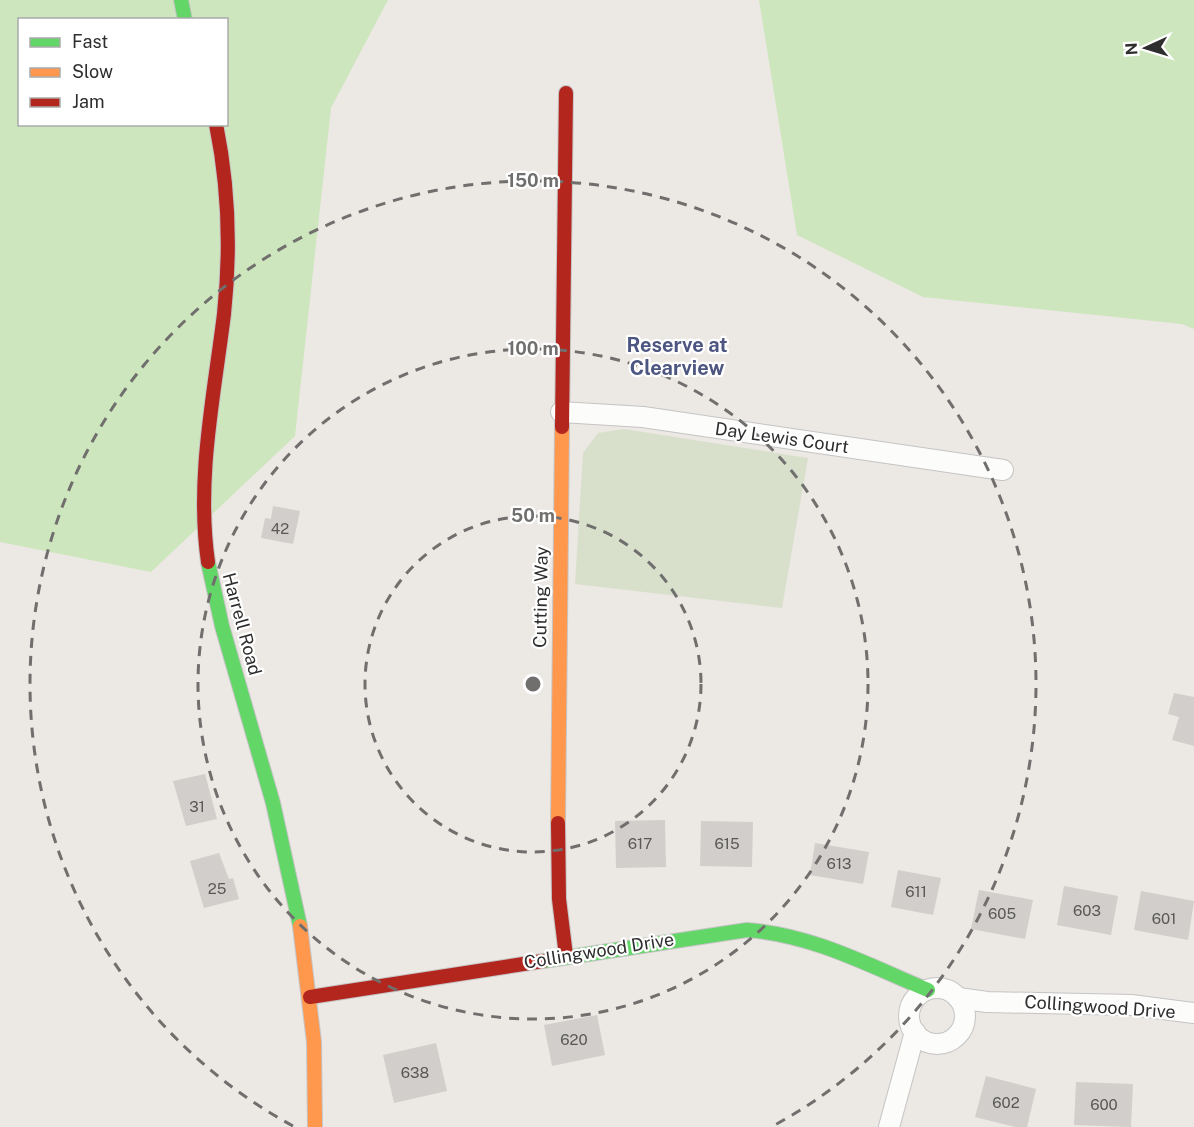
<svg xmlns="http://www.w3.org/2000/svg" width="1194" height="1127" font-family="'Public Sans',sans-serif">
	<rect width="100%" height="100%" fill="#ece8e4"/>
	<g fill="#cee6be" fill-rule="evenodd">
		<path d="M0,0H388L331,108L295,436L151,572L0,542ZM20,20H226V124H20Z"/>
		<path d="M759,0H1194V329L1182,324L923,297L797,235Z"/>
	</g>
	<path fill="#d8e0cc" d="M624,429L808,458L782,608L575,584L583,453L598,433Z"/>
	<g fill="#d1cecb">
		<path d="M273,506L300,511L293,544L261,538L265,518L271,519Z"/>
		<path d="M1174,693L1194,697V746L1172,740L1179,717L1168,714Z"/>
		<path d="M205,774L217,819L186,826L173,781Z"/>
		<path d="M665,820L666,867L616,868L615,821Z"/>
		<path d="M701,821L753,822L752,867L700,866Z"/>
		<path d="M815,843L869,852L863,884L810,875Z"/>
		<path d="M219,853L229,879L233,878L239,899L204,908L190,861Z"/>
		<path d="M898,870L941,878L933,915L891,907Z"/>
		<path d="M1064,886L1118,896L1111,935L1057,925Z"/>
		<path d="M979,890L1033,900L1025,939L971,929Z"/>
		<path d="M1141,891L1194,901L1188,940L1134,930Z"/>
		<path d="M597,1015L605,1055L552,1066L544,1025Z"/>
		<path d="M436,1043L447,1091L394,1103L383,1055Z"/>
		<path d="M986,1076L1036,1089L1027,1127H1015L975,1117Z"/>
		<path d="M1076,1082L1133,1084L1131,1127L1074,1125Z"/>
	</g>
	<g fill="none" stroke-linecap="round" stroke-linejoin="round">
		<g stroke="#c5c4c5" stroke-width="22">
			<g id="street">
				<path d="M561,412L643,417L1003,470"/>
				<circle cx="937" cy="1016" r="28"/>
				<path d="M958,998L987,1002L1131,1005L1194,1013"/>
				<path d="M889,1127L915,1032"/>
			</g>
		</g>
		<g stroke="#c5c4c5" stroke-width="16">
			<g id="fast">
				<path d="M181,0L185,20"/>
				<path d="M208,562L222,626L273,803L300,926"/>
				<path d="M543,961L747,930C813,935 868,965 928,990"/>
			</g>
		</g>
		<g stroke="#c5c4c5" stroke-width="16">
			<g id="slow">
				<path d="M558,823L562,427"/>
				<path d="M300,926L314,1042L315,1127"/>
			</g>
		</g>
		<g stroke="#c5c4c5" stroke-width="16">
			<g id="jam">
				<path d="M562,427L566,93"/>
				<path d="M208,562C196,479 214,396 224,314C231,249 229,188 216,124"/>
				<path d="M558,823L559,899L566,956"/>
				<path d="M310,997L543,961"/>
			</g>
		</g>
		<use href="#street" stroke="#fcfcfb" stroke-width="20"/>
		<use href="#fast" stroke="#63d668" stroke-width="14"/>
		<use href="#slow" stroke="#ff974d" stroke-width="14"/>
		<use href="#jam" stroke="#b3261e" stroke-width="14"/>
	</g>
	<g fill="none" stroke="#706f6e" stroke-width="3" stroke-dasharray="10 8">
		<circle cx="533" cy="684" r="168"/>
		<circle cx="533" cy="684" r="335"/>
		<path d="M293 1126A503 503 0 1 1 773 1126"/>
	</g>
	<g text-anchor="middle" stroke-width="4.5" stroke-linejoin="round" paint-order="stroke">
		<g font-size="15" fill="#585857">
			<text x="280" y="534">42</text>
			<text x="197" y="812">31</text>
			<text x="640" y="849">617</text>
			<text x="727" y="849">615</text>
			<text x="839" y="869">613</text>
			<text x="217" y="894">25</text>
			<text x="916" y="897">611</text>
			<text x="1087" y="916">603</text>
			<text x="1002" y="919">605</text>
			<text x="1164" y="924">601</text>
			<text x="574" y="1045">620</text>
			<text x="415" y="1078">638</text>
			<text x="1006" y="1108">602</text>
			<text x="1104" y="1110">600</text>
		</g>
		<g font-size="18" fill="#2e2e2e" stroke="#fff">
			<text transform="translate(782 438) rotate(8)" y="6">Day Lewis Court</text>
			<text transform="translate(541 597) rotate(-89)" y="6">Cutting Way</text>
			<text transform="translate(242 624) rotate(75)" y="6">Harrell Road</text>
			<text transform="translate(599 951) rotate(-9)" y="6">Collingwood Drive</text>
			<text transform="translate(1100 1007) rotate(4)" y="6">Collingwood Drive</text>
		</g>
		<g font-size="20" font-weight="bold" fill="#4d5680" stroke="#fff">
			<text x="677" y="352">Reserve at<tspan x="677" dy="23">Clearview</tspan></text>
		</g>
	</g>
	<circle cx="533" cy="684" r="9" fill="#706f6e" stroke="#fff" stroke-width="3"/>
	<g font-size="18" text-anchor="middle" font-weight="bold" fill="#706f6e" stroke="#fff" stroke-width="4.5" stroke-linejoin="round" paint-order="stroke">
		<text x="533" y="187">150 m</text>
		<text x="533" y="355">100 m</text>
		<text x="533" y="522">50 m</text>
	</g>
	<rect x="18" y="18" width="210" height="108" fill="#ffffff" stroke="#ababab" stroke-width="1.5"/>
	<rect x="30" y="38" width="30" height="9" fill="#63d668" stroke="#ababab" stroke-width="1.5"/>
	<text x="72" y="48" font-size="18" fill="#2e2e2e">Fast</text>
	<rect x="30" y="68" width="30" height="9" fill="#ff974d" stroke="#ababab" stroke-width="1.5"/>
	<text x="72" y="78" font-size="18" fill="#2e2e2e">Slow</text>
	<rect x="30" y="98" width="30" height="9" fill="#b3261e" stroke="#ababab" stroke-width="1.5"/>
	<text x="72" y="108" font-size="18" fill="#2e2e2e">Jam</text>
	<g transform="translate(1146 48) rotate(266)" stroke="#ffffff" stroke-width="4.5" paint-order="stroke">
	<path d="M0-4.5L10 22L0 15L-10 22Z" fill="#2e2e2e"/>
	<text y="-9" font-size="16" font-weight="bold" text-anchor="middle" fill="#2e2e2e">N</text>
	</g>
</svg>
